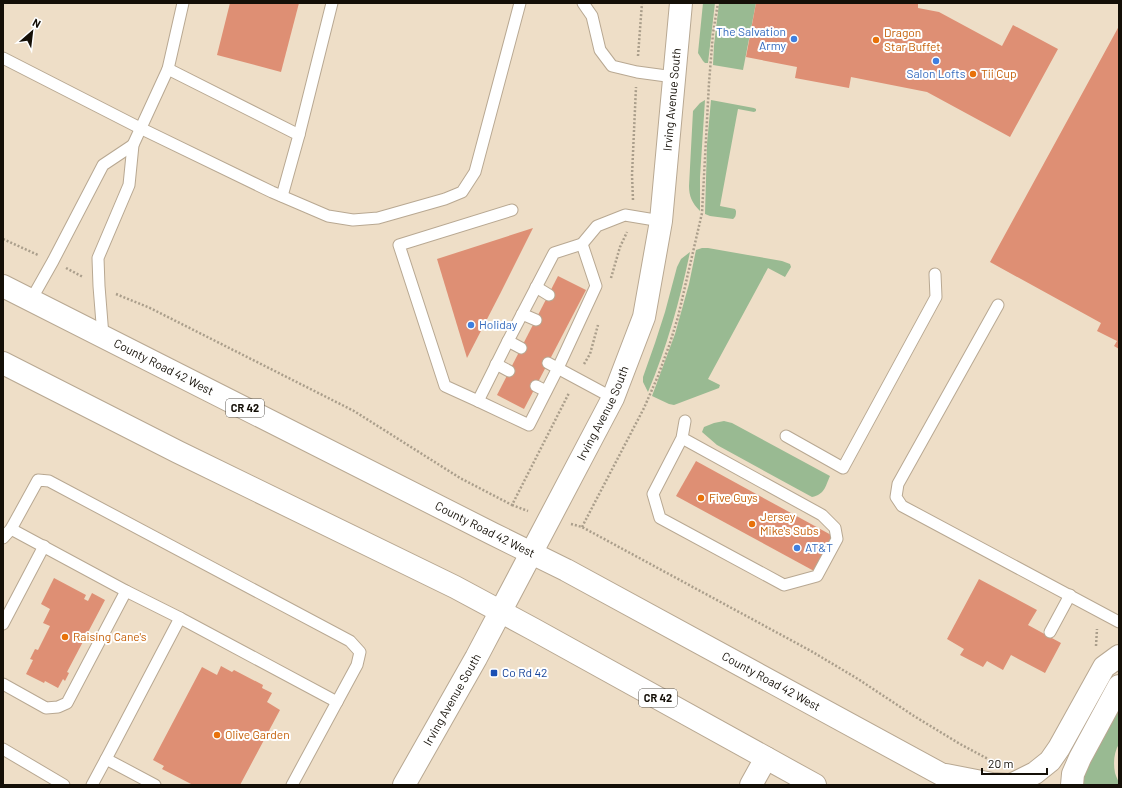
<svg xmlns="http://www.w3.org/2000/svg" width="1122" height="788" font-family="Barlow,sans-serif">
	<rect width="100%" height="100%" fill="#eedec7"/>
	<g fill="#99ba92">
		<path d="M703,3H715L708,63H705L703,61L698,53Z"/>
		<path d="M719,3H756L743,70L713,65L714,45Z"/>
		<path d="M705,100L700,177V211C692,203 689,196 689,186L693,111L700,103Z"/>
		<path d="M711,100L754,108L756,109V111L754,112L738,109L720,206L735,209L736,211C736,214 736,217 733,219L710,216L705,214L707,144Z"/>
		<path d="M702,248H708L782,261L790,264L791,267L785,277L768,268L708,379L720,385L719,388L674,405L669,404L652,396L675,334L689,284L696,250Z"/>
		<path d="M690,252C680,300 667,347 648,392L643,382V377L655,343L665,312L677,267L681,259Z"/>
		<path d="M724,421L732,423L830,476C825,487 825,494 812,497L717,445L702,432L704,427L714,423Z"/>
		<path d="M1119,703V744C1114,752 1113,763 1115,773C1116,777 1119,781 1119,785H1080L1083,768Z"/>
	</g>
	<g fill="#de8f74">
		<path d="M230,3H299L281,72L217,55Z"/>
		<path d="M756,3H918V8L939,12L1002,46L1013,25L1058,49L1010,137L927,92L851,77L849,88L795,78L797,67L746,57Z"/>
		<path d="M1119,26V349L1114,346L1117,341L1097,331L1101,323L990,262Z"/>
		<path d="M533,228L501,292L467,358L437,259Z"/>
		<path d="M558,276L586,290L524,409L497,395Z"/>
		<path d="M696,461L833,536L814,571L676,496Z"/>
		<path d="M54,578L86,595L84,599L88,601L92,593L105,600L67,672L69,673L65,681L63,679L58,688L45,681L44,683L26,674L33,660L30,659L35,649L38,650L50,626L43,623L50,609L41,604Z"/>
		<path d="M979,579L1037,610L1028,625L1061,643L1045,673L1011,655L1003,670L987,661L983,667L960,655L964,649L947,639Z"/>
		<path d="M221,666L232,672L234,670L263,685L262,688L272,693L267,702L280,710L240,785H193L162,769L164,766L153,760L202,667L217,675Z"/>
	</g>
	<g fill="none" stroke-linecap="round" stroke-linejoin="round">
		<g stroke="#b8a892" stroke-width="13">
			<g id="service">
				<path d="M583,3L592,16L600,50L612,66L637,72L674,77"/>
				<path d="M3,58L140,128L272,192L328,216L353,220L378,218L445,199L462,192L475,172L520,3"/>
				<path d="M168,69L299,135L282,196"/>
				<path d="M299,135L332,3"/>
				<path d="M536,287L549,295"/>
				<path d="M31,300L53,261L103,165L133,145"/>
				<path d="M998,305L898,484L896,497L902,506L1119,622"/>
				<path d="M522,314L536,320"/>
				<path d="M103,336L99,286L98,258L129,185L133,145L168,69L183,3"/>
				<path d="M508,341L478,401L445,386L399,245L512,210"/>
				<path d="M521,348L508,341L554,253L582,244L597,226L625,215L661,221"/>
				<path d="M548,363L613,398"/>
				<path d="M496,364L509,371"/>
				<path d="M536,386L546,391"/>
				<path d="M478,401L529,425L558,368L596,286L582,244"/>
				<path d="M786,436L843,468L936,297L935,274"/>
				<path d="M682,438L822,515L835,528L837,539L817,576L784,585L660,518L653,494L682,438L685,421"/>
				<path d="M11,529L126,591L180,618L106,759"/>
				<path d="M3,538L11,529L38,480L49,481L350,641L360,652L357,665L292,785"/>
				<path d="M180,618L337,702"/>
				<path d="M3,624L44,546"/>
				<path d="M1050,632L1070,595"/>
				<path d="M3,684L46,708L58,707L67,703L126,591"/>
				<path d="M3,749L64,785"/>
				<path d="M92,785L106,759L155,785"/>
			</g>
		</g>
		<g stroke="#b8a892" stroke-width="24">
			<path id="minor" d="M751,785L766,758"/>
		</g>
		<g stroke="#b8a892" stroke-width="24">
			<g id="tertiary">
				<path id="s1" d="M404,785L476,658L613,398L644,317L661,221L681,3"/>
			</g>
		</g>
		<g stroke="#b8a892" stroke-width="24">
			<g id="trunk">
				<path id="s2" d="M3,286L493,534L566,570L961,785"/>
				<path d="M3,363L178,452L455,587L533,629L815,785"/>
				<path d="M946,775L992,784L1011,785L1035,773L1050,761L1059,748L1104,667L1119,656"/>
				<path d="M1072,785L1073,774L1080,758L1119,686"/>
			</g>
		</g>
		<g stroke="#aa9e8b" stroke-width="2.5" stroke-dasharray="2 2" stroke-linecap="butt">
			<path d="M638,56L642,3"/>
			<path d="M633,200L632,175L636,87"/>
			<path d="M3,239L38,255"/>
			<path d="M66,268L83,277"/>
			<path d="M611,278L620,247L627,232"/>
			<path d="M116,294L150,308L354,411L460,478L512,505L569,393"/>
			<path d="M584,364L590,354L598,325"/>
			<path d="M512,505L528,511"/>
			<path d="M571,524L582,527L811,651L858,679L914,716L960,744L988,759"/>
			<path d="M582,527L644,408L658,376L670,343L678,317L702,213L709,83L713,33L718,3"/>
			<path d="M1096,646L1097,629"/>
		</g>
		<use href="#service" stroke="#fff" stroke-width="11"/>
		<use href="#minor" stroke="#fff" stroke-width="22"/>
		<use href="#tertiary" stroke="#fff" stroke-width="22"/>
		<use href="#trunk" stroke="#fff" stroke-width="22"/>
	</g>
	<g fill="#3f7fe0" stroke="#fff" stroke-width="1.5">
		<circle cx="794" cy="39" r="4"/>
		<circle cx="936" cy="61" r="4"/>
		<circle cx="471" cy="325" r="4"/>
		<circle cx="797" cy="548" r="4"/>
	</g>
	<g fill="#e8710a" stroke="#fff" stroke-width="1.5">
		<circle cx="876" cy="40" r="4"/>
		<circle cx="973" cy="74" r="4"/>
		<circle cx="701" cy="498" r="4"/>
		<circle cx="752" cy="524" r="4"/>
		<circle cx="65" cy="637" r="4"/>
		<circle cx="217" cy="735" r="4"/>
	</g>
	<rect fill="#1a4fb4" stroke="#fff" stroke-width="1.5" x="490" y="669" width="8" height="8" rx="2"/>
	<g text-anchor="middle" stroke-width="4" stroke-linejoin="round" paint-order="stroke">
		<g fill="#fff" stroke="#5a5751" stroke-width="1">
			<rect x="226" y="399" width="38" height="18" rx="3"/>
			<rect x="639" y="689" width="38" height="18" rx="3"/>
		</g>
		<g font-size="11" font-weight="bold" fill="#140f07">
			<text x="245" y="412">CR 42</text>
			<text x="658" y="702">CR 42</text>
		</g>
		<g font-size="12" fill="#366cbe" stroke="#fff" text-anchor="start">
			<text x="786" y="36" text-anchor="end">The Salvation<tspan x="786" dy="14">Army</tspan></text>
			<text x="936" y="78" text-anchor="middle">Salon Lofts</text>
			<text x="479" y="329">Holiday</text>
			<text x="805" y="552">AT&amp;T</text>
		</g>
		<g font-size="12" fill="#c56008" stroke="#fff" text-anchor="start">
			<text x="884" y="37">Dragon<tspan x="884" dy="14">Star Buffet</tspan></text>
			<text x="981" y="78">Tii Cup</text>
			<text x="709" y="502">Five Guys</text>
			<text x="760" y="521">Jersey<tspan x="760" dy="14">Mike's Subs</tspan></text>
			<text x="73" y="641">Raising Cane's</text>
			<text x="225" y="739">Olive Garden</text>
		</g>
		<g font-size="12" fill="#140f07" stroke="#fff">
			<text dy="4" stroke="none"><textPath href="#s1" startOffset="746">Irving Avenue South</textPath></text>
			<text dy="4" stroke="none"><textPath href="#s2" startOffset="180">County Road 42 West</textPath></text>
			<text dy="4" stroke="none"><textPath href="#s1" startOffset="422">Irving Avenue South</textPath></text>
			<text dy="4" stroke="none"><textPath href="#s2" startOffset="540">County Road 42 West</textPath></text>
			<text dy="4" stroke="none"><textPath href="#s2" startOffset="864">County Road 42 West</textPath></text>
			<text dy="4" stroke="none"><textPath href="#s1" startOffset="98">Irving Avenue South</textPath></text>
		</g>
		<g font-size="12" fill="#164399" stroke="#fff" text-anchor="start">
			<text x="502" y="677">Co Rd 42</text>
		</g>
	</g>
	<rect width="1122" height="788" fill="none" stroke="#140f07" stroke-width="8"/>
	<g transform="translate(32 32) rotate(28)" stroke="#ffffff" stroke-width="3" paint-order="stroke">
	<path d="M0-3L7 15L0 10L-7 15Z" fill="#140f07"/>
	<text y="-6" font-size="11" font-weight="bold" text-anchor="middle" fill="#140f07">N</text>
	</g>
	<path d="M982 768v6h65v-6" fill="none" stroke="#140f07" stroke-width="2"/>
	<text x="988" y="768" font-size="12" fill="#140f07" stroke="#ffffff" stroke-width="3" paint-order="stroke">20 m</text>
</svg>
